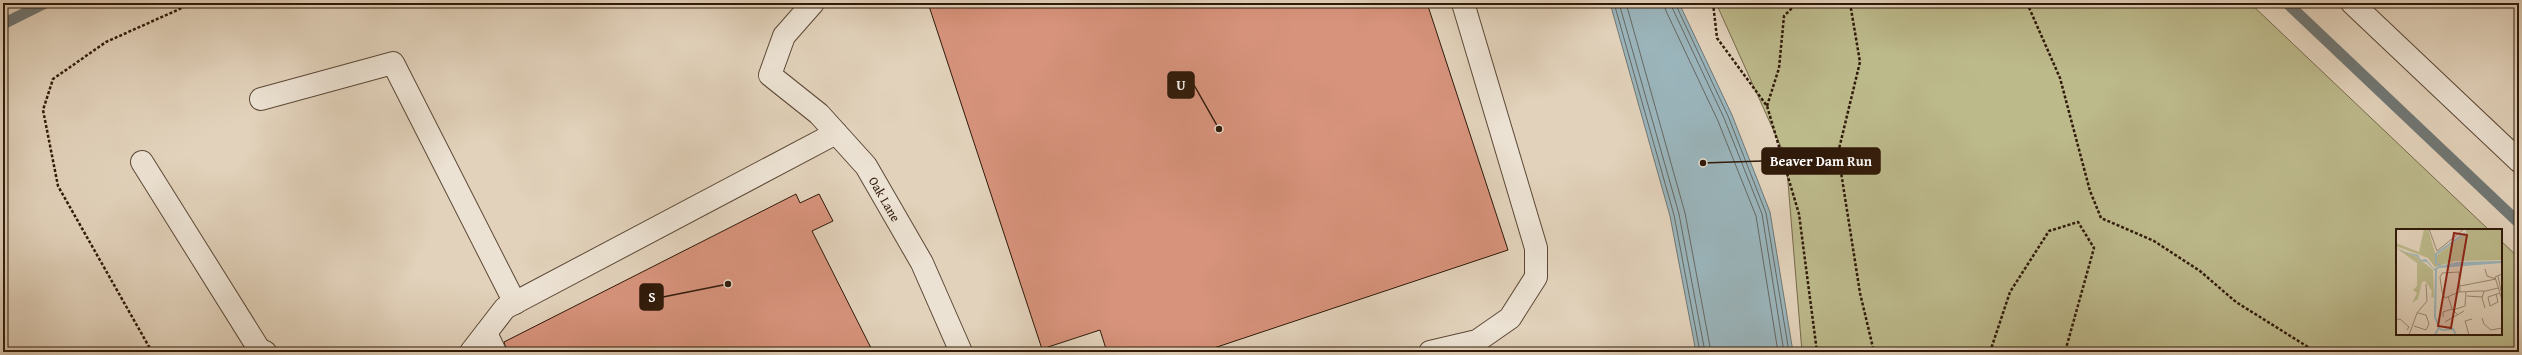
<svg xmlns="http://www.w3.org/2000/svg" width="2522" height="355" font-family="'Gentium Book Plus',serif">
	<rect width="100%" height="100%" fill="#e2d2bb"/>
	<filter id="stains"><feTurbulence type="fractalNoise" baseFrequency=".005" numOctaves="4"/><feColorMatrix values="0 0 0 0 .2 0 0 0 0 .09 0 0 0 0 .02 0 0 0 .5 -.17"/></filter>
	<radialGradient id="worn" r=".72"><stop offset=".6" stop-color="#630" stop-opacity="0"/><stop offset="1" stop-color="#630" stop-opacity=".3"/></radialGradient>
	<path fill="#bcb98b" stroke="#766a4a" d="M1716,3H2250L2489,230H2397V334H2501V241L2519,258V352H1802L1786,158Z"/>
	<path fill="#9ab5bc" stroke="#707774" d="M1610,3H1679L1732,115L1770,212L1793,352H1696L1670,216Z"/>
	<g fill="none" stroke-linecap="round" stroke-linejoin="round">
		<g stroke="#656862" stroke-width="1">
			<path d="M1614,3L1674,215L1700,352"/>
			<path d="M1619,3L1679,214L1705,352"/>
			<path d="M1626,3L1685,213L1711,352"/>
			<path d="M1664,3L1666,11L1718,121L1756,216L1778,352"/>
			<path d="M1670,3L1724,118L1762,214L1784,352"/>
			<path d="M1675,3L1728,116L1766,213L1789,352"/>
		</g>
		<g stroke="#707774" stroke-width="11">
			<path d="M2287,3L2519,223"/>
			<path d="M3,24L45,3"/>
		</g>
	</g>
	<g fill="#d7937c" stroke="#301a09">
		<path d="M928,3H1427L1508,250L1202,352H1107L1100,330L1042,349Z"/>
		<path d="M796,194L800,203L819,194L833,221L812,231L873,352H507L504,342Z"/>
	</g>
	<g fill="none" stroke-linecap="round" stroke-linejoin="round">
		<g stroke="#5c4836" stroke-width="24">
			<g id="minor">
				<path d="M813,3L784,36L770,75L819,114L866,166L922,263L961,352"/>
				<path d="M2352,3L2519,161"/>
				<path d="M261,99L393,63L515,303"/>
				<path d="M142,162L259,349L265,352"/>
				<path d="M486,333L495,352"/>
				<path d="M471,352L505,308L836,133"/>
				<path d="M1430,352L1477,341L1510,318L1536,277V248L1463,3"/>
			</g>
		</g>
		<g stroke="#301a09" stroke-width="2.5" stroke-dasharray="3 2" stroke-linecap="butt">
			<path d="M1713,3L1717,38L1767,106L1799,214L1817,352"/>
			<path d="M1850,3L1860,62L1838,153L1860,293L1874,352"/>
			<path d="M2027,3L2060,78L2090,191L2101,218L2154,241L2200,271L2236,302L2316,352"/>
			<path d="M1767,106L1779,68L1784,16L1797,3"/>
			<path d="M152,352L58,186L43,110L53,79L106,42L193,3"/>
			<path d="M1990,352L2010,292L2049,231L2078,222L2094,248L2065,352"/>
		</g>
		<use href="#minor" stroke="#ece2d3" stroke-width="22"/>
	</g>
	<g text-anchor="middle" stroke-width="3.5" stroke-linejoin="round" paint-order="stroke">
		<g font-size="13" fill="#301a09" stroke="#ece2d3">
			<text transform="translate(885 199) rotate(60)" y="5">Oak Lane</text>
		</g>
	</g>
	<g transform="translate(2396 229)">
		<rect width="106" height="106" fill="#e2d2bb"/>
		<path d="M28,0H32L40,27L70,4V0H106V31L59,32L39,38L32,29L0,17V14L23,23ZM0,19L21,28L37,41L38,69L35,68L36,62L29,52L26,53L22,70L16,74L21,64L17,61L21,57V34Z" fill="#bcb98b"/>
		<path d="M0,17L9,23L22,26L25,31L30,30L38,40L41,38L61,33L106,32V34L43,39L39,42L31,33L24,32L22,28L8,23Z" fill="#9ab5bc"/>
		<path fill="none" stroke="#9ab5bc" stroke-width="2" d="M45,37L40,34V25L69,4M43,99L46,101L57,100L60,106M39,106L43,98L39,88L40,41"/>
		<path fill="none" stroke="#9b8874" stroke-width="1" d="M33,0L41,22L68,0M106,45L99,48L106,71M102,47L105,62M64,57L100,50L91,47L89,40M88,62L86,69L89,79M64,63L63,43L46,44L44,48L46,63L49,69L63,63L83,62H90L102,59M100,65L102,73L94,77L92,68L104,64M52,67L56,80L62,86M71,67L86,68M57,81L69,77L70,63M47,88V83L56,80M86,89L88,95L95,101L106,99M0,91L4,90L13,98L11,101M49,93L68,82M18,97L30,101L33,95L30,86L22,84M13,106L21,84L31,72L30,55M73,106L69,92L76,90"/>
		<path fill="#8f2418" fill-opacity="0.15" stroke="#8f2418" stroke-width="2" d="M58,4L71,6L55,99L42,97Z"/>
		<rect width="106" height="106" fill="none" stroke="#301a09" stroke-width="2"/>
	</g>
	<path fill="none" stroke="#301a09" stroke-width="1.5" d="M1219 129L1194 85M1703 163L1762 161M728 284L663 297"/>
	<g fill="#301a09" stroke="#ece2d3" stroke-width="1.5">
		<circle cx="1219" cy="129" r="4"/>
		<circle cx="1703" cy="163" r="4"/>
		<circle cx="728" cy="284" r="4"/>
	</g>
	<g fill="#301a09" stroke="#301a09" stroke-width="1.5">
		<rect x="1168" y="72" width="26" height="26" rx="4"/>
		<rect x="1762" y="148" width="118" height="26" rx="4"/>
		<rect x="640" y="284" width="23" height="26" rx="4"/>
	</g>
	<g font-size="14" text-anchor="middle" font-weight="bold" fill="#fff">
		<text x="1181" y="90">U</text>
		<text x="1821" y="166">Beaver Dam Run</text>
		<text x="652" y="302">S</text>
	</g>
	<rect width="2522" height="355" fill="none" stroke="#e2d2bb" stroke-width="16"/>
	<rect x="4" y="4" width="2514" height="347" fill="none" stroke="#301a09" stroke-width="2"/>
	<rect x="8" y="8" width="2506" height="339" fill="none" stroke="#301a09"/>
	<rect width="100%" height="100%" filter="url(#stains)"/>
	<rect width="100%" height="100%" fill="url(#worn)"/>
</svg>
